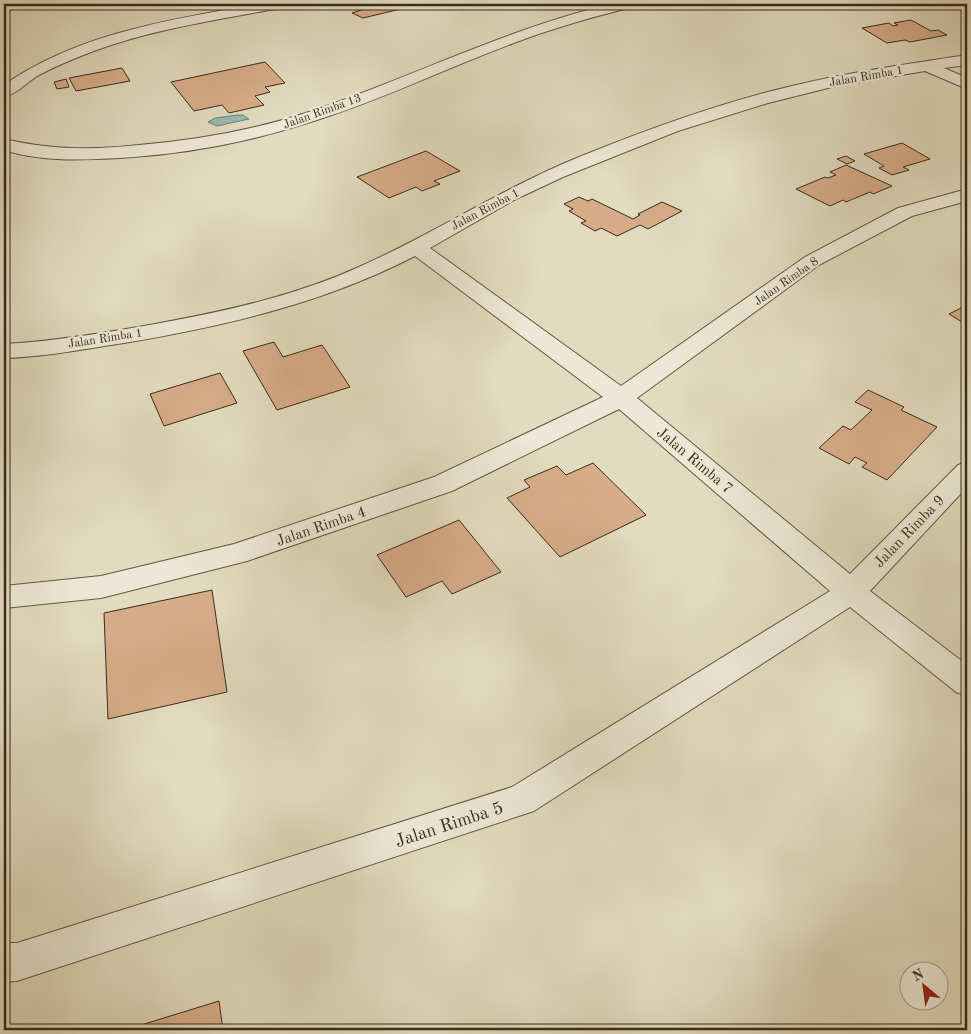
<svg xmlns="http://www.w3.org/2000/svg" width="971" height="1034" font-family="'Old Standard TT',serif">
	<rect width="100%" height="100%" fill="#e2dbbf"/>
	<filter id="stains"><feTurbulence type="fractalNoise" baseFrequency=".004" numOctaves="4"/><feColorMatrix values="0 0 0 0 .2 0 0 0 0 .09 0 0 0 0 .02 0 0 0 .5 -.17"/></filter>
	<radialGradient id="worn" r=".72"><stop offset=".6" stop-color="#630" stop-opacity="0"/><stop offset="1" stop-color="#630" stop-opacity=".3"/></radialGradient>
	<path fill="#95bbb0" stroke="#708174" d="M238,115H243L249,119L217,126L208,122L215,118Z"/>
	<g fill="#d7ad89" stroke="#392b1a">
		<path d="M363,4H403L399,5L405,8L363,18L352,13L370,7Z"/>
		<path d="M911,20L931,31L938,30L947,35L910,42L905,40L887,43L862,28L889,23L893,26L898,25L894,23Z"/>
		<path d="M265,62L285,83L265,87L270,92L255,96L264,105L229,113L222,105L194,111L171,82Z"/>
		<path d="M122,68L130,81L76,91L69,78Z"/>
		<path d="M66,79L69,87L57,89L54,82Z"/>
		<path d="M902,143L930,159L903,167L909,170L892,175L879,168L884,166L864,154Z"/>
		<path d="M426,151L460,171L434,181L440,184L422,191L416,187L389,198L357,177Z"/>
		<path d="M846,156L855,161L847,164L837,159Z"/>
		<path d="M846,165L892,186L873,194L870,192L846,202L843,200L830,206L796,189L825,177L828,178L836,175L830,172Z"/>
		<path d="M579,197L588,201L592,199L633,219L640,215L638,214L662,202L682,211L648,229L640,225L617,236L601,228L595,231L581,223L586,221L569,211L573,209L564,204Z"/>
		<path d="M967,305V325L949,314Z"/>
		<path d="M274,342L283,357L322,345L350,387L277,410L243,351Z"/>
		<path d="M220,373L237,403L164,426L150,394Z"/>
		<path d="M868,390L904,407L901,410L937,427L887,480L862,467L867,463L855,457L849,464L819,448L843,426L851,430L872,410L855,402Z"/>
		<path d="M593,463L646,515L560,557L507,498L530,487L524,480L557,466L566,475Z"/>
		<path d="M459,520L501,572L452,594L442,581L406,597L377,555Z"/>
		<path d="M212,590L227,692L108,719L104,613Z"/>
		<path d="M219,1001L223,1030H125Z"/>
	</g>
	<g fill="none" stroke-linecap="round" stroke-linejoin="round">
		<g stroke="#635743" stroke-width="2">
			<g id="minor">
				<path d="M258,4H287L285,7L280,8C217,20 152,29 91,52C73,59 56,66 39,75C27,82 17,94 4,97V85C79,33 170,20 258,4Z"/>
				<path d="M611,4H635L633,7C592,17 553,28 514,43C449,67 386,98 320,119C255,141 188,154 120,158C81,160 41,162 4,150V139C51,150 91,150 139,145C197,140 254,130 309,112C411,78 506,29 611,4Z"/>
				<path d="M967,55V65L944,68L967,78V89L925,71L836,86L768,103L678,131L563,177L514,200L430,248L621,386L805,257L898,208L967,189V201L912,216L819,265L637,398L850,574L958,465L967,462V487L870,591L967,665V696L956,692L850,607L534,811L17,981L4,982V943H17L512,787L830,591L619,409L452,491L247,561L101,598L4,608V586L101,576L234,544L434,477L603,397L415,256C324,303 225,326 124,343C84,349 44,357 4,358V344C55,341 105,333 155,324C225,311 296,296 361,266C435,233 503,188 579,157C648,129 719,103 792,86C849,72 908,64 967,55Z"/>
			</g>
		</g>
		<use href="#minor" fill="#ece8d5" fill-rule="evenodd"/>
	</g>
	<g text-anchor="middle" stroke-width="4.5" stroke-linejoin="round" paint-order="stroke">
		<g font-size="12" fill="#392b1a" stroke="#ece8d5">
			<text transform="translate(866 76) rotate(-10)" y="4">Jalan Rimba 1</text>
			<text transform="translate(322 111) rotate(-20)" y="4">Jalan Rimba 13</text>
			<text transform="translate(485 209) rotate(-28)" y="4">Jalan Rimba 1</text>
			<text transform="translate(786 281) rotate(-35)" y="4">Jalan Rimba 8</text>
			<text transform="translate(105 338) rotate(-9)" y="4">Jalan Rimba 1</text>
		</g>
		<g font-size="15" fill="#392b1a" stroke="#ece8d5">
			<text transform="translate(695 460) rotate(40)" y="5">Jalan Rimba 7</text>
			<text transform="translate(321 526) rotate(-19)" y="5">Jalan Rimba 4</text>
			<text transform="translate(909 531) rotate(-46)" y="5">Jalan Rimba 9</text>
		</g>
		<g font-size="18" fill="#392b1a" stroke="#ece8d5">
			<text transform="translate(449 824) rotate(-18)" y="6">Jalan Rimba 5</text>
		</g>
	</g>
	<rect width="971" height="1034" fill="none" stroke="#e2dbbf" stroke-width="20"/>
	<rect x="5" y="5" width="961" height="1024" fill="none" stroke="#392b1a" stroke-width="2.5"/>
	<rect x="10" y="10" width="951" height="1014" fill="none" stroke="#392b1a"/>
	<g transform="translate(924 986) rotate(331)"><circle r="24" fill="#ece8d5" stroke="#a49c8a"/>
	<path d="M0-4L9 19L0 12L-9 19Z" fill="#8f2418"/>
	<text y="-8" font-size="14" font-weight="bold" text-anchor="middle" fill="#392b1a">N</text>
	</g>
	<rect width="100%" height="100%" filter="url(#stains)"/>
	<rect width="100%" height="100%" fill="url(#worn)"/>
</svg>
